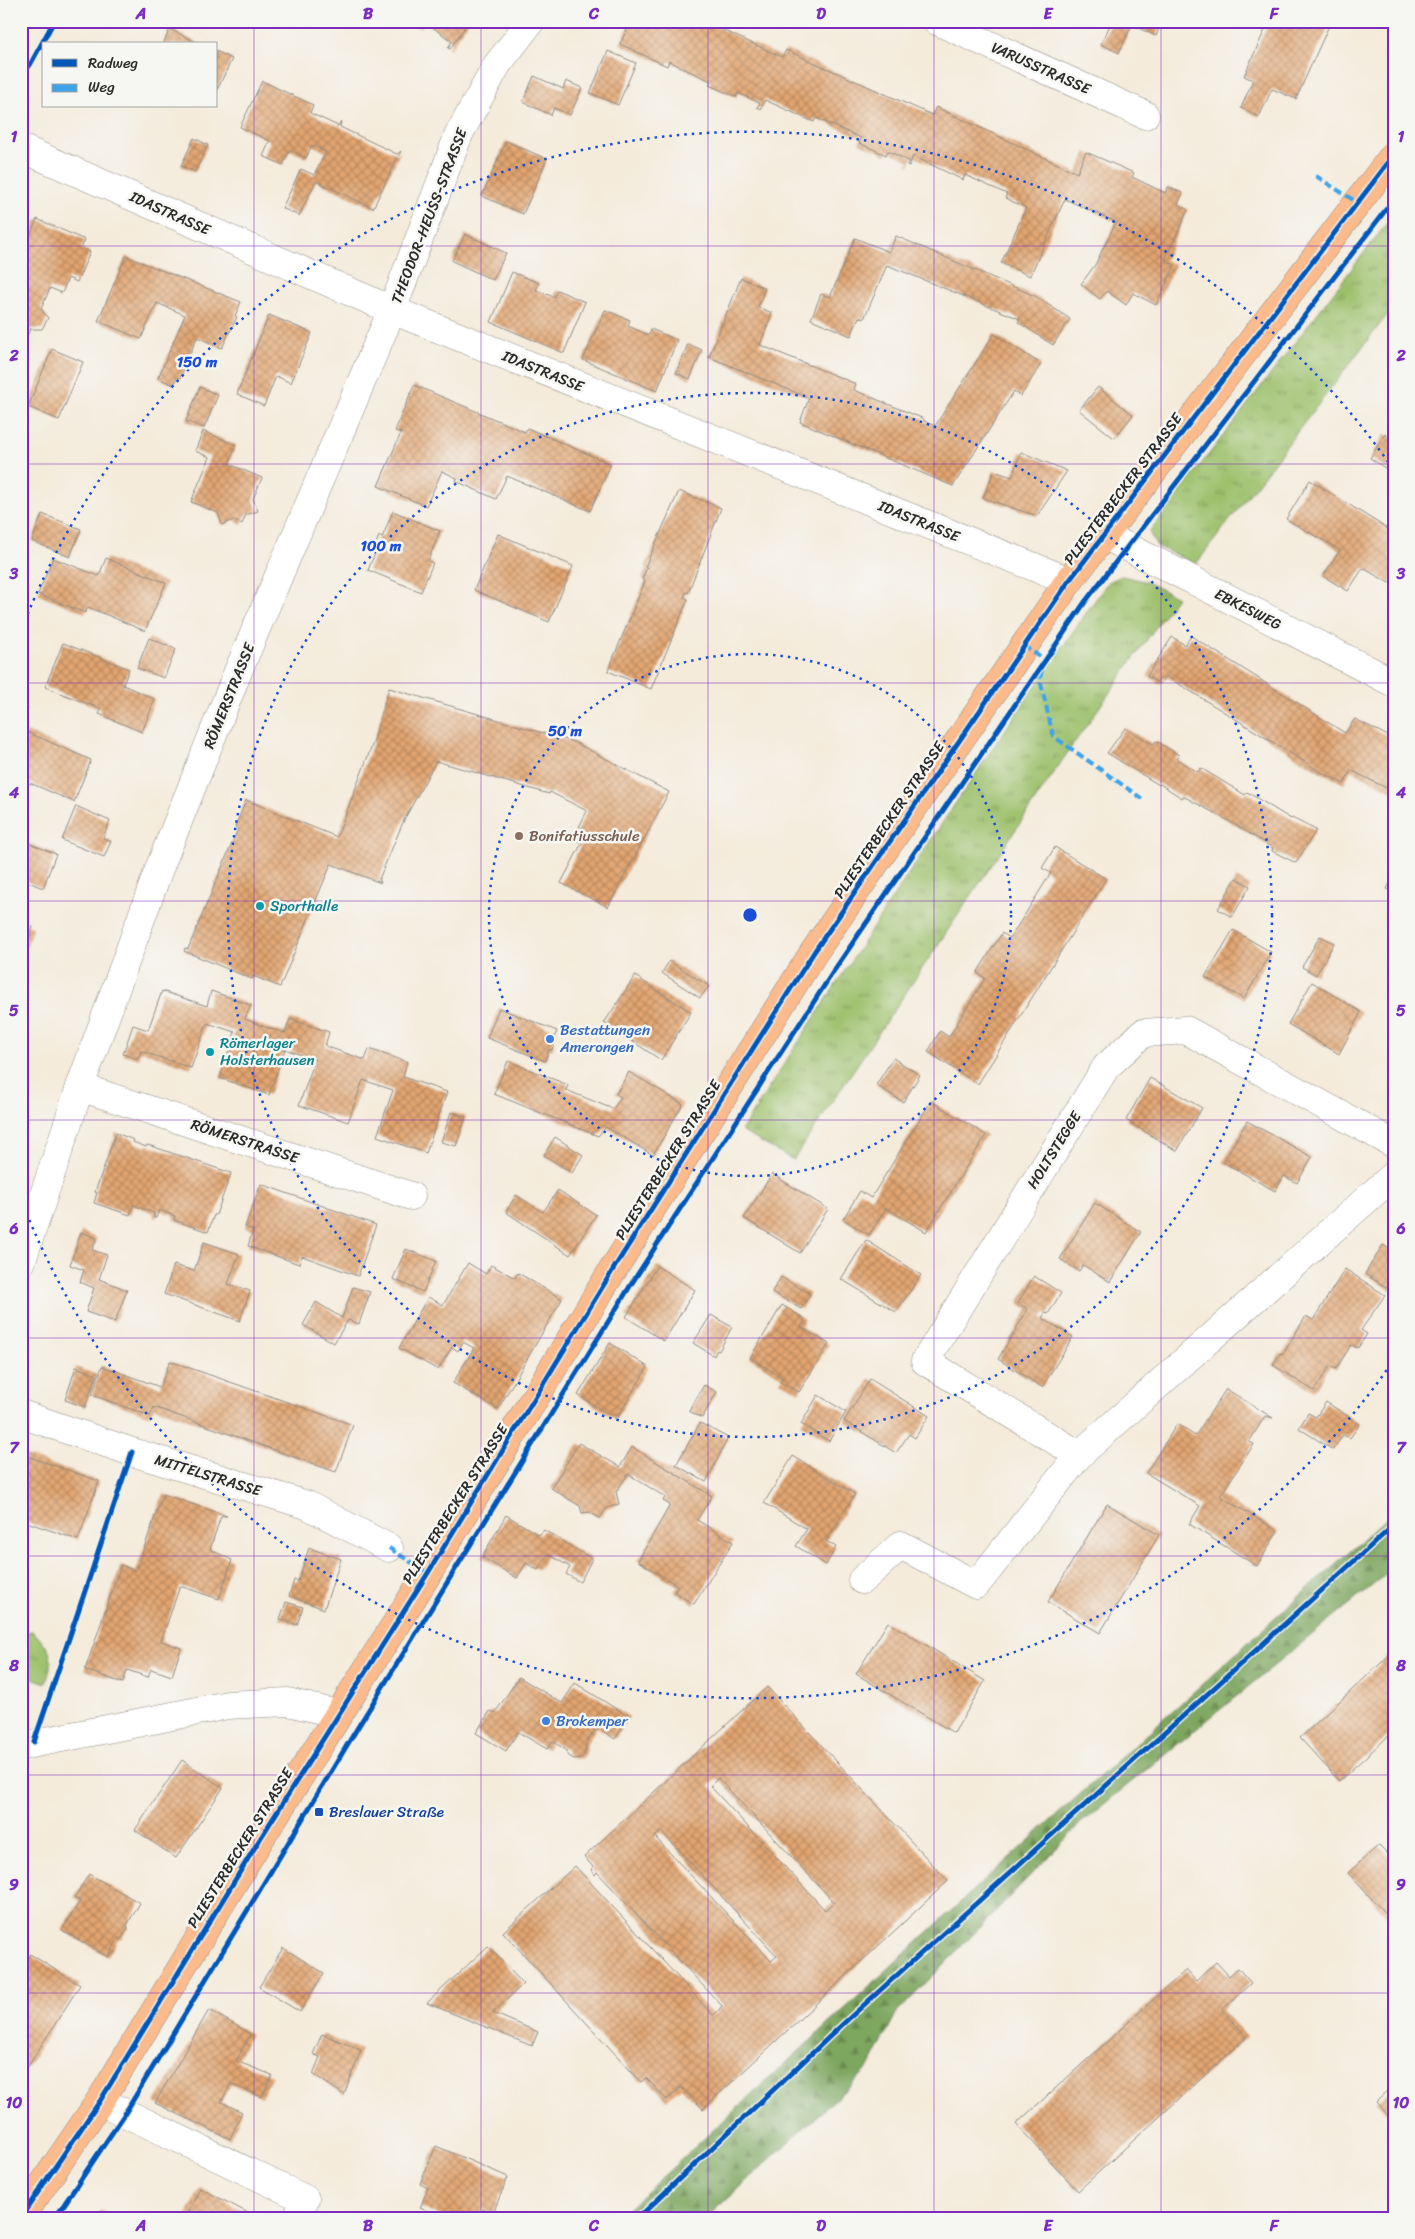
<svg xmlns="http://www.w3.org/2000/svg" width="1415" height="2239" font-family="Sriracha,sans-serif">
	<defs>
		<pattern id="grass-tufts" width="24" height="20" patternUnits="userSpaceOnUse" patternTransform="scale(1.25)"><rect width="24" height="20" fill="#9cc06a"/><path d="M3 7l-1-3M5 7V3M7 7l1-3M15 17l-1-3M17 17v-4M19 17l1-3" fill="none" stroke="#7f9c57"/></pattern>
		<pattern id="forest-firs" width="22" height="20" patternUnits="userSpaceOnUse" patternTransform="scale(1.25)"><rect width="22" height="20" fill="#7da65e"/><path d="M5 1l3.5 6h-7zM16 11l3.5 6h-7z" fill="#67874e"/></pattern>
		<pattern id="building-cross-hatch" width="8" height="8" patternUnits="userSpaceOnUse" patternTransform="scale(1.25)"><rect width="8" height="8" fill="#e2a571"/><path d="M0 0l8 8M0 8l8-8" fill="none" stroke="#b7875d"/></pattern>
	</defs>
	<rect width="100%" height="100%" fill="#f6f6f2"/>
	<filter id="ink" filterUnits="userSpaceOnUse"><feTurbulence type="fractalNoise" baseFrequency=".02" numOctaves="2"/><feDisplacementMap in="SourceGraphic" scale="10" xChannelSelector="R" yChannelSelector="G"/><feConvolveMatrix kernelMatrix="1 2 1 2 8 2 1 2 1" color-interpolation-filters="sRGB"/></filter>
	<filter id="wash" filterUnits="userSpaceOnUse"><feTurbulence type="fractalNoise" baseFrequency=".0096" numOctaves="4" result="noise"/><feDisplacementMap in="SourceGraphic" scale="20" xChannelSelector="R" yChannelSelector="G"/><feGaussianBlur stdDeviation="1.12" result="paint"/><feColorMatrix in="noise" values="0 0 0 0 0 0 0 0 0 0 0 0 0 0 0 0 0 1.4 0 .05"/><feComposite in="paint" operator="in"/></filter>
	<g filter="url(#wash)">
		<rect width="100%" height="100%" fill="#f4ebdb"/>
		<g fill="url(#grass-tufts)" stroke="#64764a">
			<path d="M1394,214V306L1196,564L1157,546L1149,532Z"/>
			<path d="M1122,576L1144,581L1177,597L1070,749L793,1160L741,1131C860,946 980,762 1108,582Z"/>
			<path d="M33,1631C52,1653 55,1654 46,1683L32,1678L21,1695V1633Z"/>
		</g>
		<path fill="url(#forest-firs)" stroke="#546844" d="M1394,1511V1568L1081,1823L896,2014L868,2069L706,2218H618L965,1898Z"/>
		<g id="blocks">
			<g fill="url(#building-cross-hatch)" fill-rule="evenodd">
				<path d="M410,21H469L450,49L448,48L452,41L425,22L420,28Z"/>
				<path d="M631,21H703L782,57L786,50L932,115L936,107L1077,173L1086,152L1134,173L1132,177L1165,193L1168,187L1183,193L1178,204L1188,210L1165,260L1175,265L1156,305L1133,293L1126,305L1107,291L1100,299L1081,284L1095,265L1116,222L1065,199L1030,276L1001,263L1026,208L1005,198L1007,194L965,175L963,180L913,156L909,166L907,165L909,161L888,151L886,155L859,143L861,138L816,118L814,122L765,100L761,109L757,107L760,103L738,93L736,97L709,85L711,81L689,71L669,61L667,66L620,44Z"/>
				<path d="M1112,21H1162L1156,36L1132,25L1119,53L1101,44Z"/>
				<path d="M1269,21H1331L1296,99L1272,89L1259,117L1241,108L1253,80L1244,76Z"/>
				<path d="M170,29L200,44H163Z"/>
				<path d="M216,51L232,59L216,92Z"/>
				<path d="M608,51L636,63L618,105L590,93Z"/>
				<path d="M534,76L563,89L566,81L582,88L570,115L554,108L551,115L523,102Z"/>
				<path d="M262,81L313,105L310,113L338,126L341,122L340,127L397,154L401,151L373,208L316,181L299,216L282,208L301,169L314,175L326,152L312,145L306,158L290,150L283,165L263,156L270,141L240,127Z"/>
				<path d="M194,138L208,145L195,172L181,166Z"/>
				<path d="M506,141L547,159L523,214L482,196Z"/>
				<path d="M37,219L85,240L81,248L90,252L77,282L68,278L62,293L50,288L41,309L48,318L42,329H30L23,346L21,257Z"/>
				<path d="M465,234L506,253L493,280L452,261Z"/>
				<path d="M896,236L1035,296L1070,319L1053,345L1018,322L1020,319L887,265L864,319L859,317L851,336L811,319L821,294L830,297L855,238L889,252Z"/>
				<path d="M126,256L241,302L235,316L237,317L222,348L197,337L180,378L177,377L174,385L158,378L185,315L157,303L141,339L98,321Z"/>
				<path d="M512,272L539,283L536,290L554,297L557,290L585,302L564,353L491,322Z"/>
				<path d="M741,278L765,288L758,307L772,313L760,345L856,384L854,390L924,419V421L935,426L994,334L1041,364L1021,396L1014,391L953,486L800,422L809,398L709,357Z"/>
				<path d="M605,310L630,320L628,326L649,335L651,329L677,340L657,391L583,360Z"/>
				<path d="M269,315L312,333L291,383L276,376L264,406L237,394Z"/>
				<path d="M688,344L702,350L690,379L676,373Z"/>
				<path d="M52,349L83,362L59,420L28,407Z"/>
				<path d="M414,385L525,432L527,428L611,464L590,511L507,476L496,499L456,481L457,478L442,471L426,506L378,486L401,433L395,431Z"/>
				<path d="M200,387L218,395L204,428L186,421Z"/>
				<path d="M1098,387L1133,415L1114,438L1079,410Z"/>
				<path d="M203,431L236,445L229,464L262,478L253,499L258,511L246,515L242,524L233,520L222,525L218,513L191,502L210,457L195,451Z"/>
				<path d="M1385,434L1394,440V474L1370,458Z"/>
				<path d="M1021,452L1067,471L1037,516L983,498L994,471L1012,477Z"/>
				<path d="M1310,480L1394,533V583L1390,581L1389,583L1363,568L1348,591L1323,576L1340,550L1286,519Z"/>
				<path d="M679,491L721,508L688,593L686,592L684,597L688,599L651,689L608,671L645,581L642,579L647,567H645Z"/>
				<path d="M393,511L440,531L428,561L433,563L421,592L368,570L376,551L374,549L379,536L382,538Z"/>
				<path d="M42,514L81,529L70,557L32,541Z"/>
				<path d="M498,534L573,566L549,622L474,590Z"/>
				<path d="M53,558L99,576L106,558L166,583L145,631L88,607L85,613L38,594Z"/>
				<path d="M1191,636L1345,733L1355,719L1394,739V792L1351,770L1344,784L1321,772L1166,676L1160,684L1147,676L1172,637L1185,645Z"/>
				<path d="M149,638L176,649L164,678L137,668Z"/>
				<path d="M63,643L129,669L123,685L155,699L142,732L99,714L101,709L45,687Z"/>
				<path d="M389,688L574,742L669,792L608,907L561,883L582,843L573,839L587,811L550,792L549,794L436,761L404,820L379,879L381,883L331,864L280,987L253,976L252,979L184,951L185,948L188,949L238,829L235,827L246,800L337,837L373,743Z"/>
				<path d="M21,705L27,708L21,722Z"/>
				<path d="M1125,728L1153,744L1156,741L1179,755L1176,759L1198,772L1201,768L1245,795L1247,792L1291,819L1292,818L1316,830L1296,863L1272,851L1273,848L1229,821L1183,796L1182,798L1160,784L1159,785L1107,753Z"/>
				<path d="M27,732L91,760L74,802L30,783L26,787L21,785V745Z"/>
				<path d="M76,806L110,821L103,838L111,841L104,857L62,840Z"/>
				<path d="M26,842L56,854L43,888L21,879V849Z"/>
				<path d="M1055,847L1106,879L978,1084L928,1052L940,1031L949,1037L985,978L977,973L1002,933L1010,938L1051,873L1042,868Z"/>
				<path d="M1394,875V892L1387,889Z"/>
				<path d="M1236,878L1250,886L1232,917L1218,909Z"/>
				<path d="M21,923L33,927L22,960H21Z"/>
				<path d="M1233,930L1271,952L1244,999L1205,977Z"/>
				<path d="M1320,936L1334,943L1316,975L1302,967Z"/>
				<path d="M669,961L709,986L700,998L662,973Z"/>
				<path d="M635,976L691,1012L661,1060L604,1023Z"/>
				<path d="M1312,982L1361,1012L1339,1054L1288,1024Z"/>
				<path d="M162,991L207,1006L211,991L251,1005L245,1019L265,1027L285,1033L290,1019L329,1032L325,1046L365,1060L369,1049L407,1062L403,1077L447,1092L426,1153L377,1136L393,1090L363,1080L348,1122L299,1105L315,1060L285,1049L269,1095L220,1078L235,1032L207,1023L191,1068L141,1051L138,1059L123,1054L133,1025L148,1030Z"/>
				<path d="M499,1008L557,1031L552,1043L554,1044L552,1050L549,1049L545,1061L487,1038Z"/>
				<path d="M893,1058L920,1075L903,1102L876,1085Z"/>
				<path d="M508,1061L568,1085L566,1090L613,1109L621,1097L616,1094L629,1072L683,1104L653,1155L606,1127L598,1136L494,1094Z"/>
				<path d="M1150,1078L1202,1108L1177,1151L1126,1120Z"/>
				<path d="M931,1101L986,1135L926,1232L886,1208L869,1235L843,1219L860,1191L871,1198Z"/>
				<path d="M451,1112L466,1117L456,1146L441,1142Z"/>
				<path d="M1247,1121L1312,1157L1297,1183L1284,1176L1275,1191L1223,1162Z"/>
				<path d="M116,1133L134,1140L133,1142L146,1147L147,1145L151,1146L231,1173L216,1215H214L208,1232L174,1220L175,1216L159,1210L156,1218H154V1213L133,1205L130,1215L94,1203L97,1193L95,1192Z"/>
				<path d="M555,1137L583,1155L572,1173L544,1155Z"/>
				<path d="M772,1174L828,1209L800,1253L744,1218Z"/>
				<path d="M261,1184L376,1225L358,1276L302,1256L299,1264L248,1246L253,1230L245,1227Z"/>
				<path d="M558,1190L596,1215L570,1255L506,1212L516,1195L543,1212Z"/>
				<path d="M1095,1203L1141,1232L1110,1282L1083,1265L1079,1271L1060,1259Z"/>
				<path d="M81,1232L97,1238L92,1250L107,1255L99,1279L127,1290L115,1322L86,1312L94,1288L80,1282L84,1270L70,1265Z"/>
				<path d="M866,1240L921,1275L896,1312L841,1279Z"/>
				<path d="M204,1242L239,1254L228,1284L250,1291L240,1321L164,1294L174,1265L194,1271Z"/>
				<path d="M1383,1245L1394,1252V1292L1365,1274Z"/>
				<path d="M406,1249L436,1261L423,1292L393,1279Z"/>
				<path d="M468,1263L486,1274L491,1265L515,1278L518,1273L562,1299L498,1409L453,1383L474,1348L463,1342L458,1351L452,1347L438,1370L399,1348L428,1297L443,1305Z"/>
				<path d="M657,1266L695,1290L664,1341L626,1317Z"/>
				<path d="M1345,1269L1385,1295L1361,1330L1367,1334L1358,1348L1351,1345L1336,1369L1330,1366L1314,1391L1273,1365L1280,1353L1283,1354L1306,1316L1313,1320Z"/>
				<path d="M1034,1276L1061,1293L1048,1314L1045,1313L1042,1318L1073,1337L1042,1387L998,1359L1028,1309L1018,1303Z"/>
				<path d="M781,1277L810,1294L801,1309L772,1292Z"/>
				<path d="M353,1287L370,1292L359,1324L348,1320L334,1343L303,1325L316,1302L342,1318Z"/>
				<path d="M782,1305L805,1319L801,1327L829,1344L799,1392L780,1382L783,1378L750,1358Z"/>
				<path d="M711,1315L732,1327L719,1351L717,1350L714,1356L693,1343Z"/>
				<path d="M610,1343L648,1367L616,1419L578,1395Z"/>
				<path d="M170,1361L353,1425L336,1472L154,1407L150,1416L92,1395L102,1366L160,1387Z"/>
				<path d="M76,1367L97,1375L85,1407L65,1400Z"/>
				<path d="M870,1379L929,1416L915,1438L909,1434L896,1453L844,1421Z"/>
				<path d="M704,1385L717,1392L702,1418L689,1411Z"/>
				<path d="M1226,1389L1273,1418L1265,1416L1249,1442L1254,1444L1220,1496L1278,1531L1257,1566L1189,1524L1200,1506L1146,1473L1177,1424L1195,1436Z"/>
				<path d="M818,1395L846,1412L829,1441L801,1424Z"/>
				<path d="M1326,1402L1360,1424L1350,1438L1343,1435L1333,1450L1299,1428L1308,1413L1316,1417Z"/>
				<path d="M700,1423L728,1438L706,1482L676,1465Z"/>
				<path d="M579,1443L620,1467L632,1447L712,1496L697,1520L733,1542L694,1604L674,1592L678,1586L638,1561L670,1505L663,1501L665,1497L628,1474L616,1492L619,1504L607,1508L600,1518L589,1512L582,1513L580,1506L551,1488Z"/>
				<path d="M21,1454L99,1481L78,1540L21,1520Z"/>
				<path d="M793,1456L855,1494L826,1541L836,1547L826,1565L796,1546L807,1529L764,1503Z"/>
				<path d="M163,1494L227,1516H221L210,1549L232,1560L219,1599L180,1586L161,1641L181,1648L172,1676L151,1669L148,1677L127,1670L123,1683L85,1670L121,1565L136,1571Z"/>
				<path d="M1107,1504L1159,1535L1100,1633L1048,1602Z"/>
				<path d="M506,1515L539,1535L544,1530L592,1559L580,1582L566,1574L570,1567L548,1554L538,1570L526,1563L517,1578L482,1557Z"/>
				<path d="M309,1548L341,1559L324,1609L289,1596L294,1580L298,1581Z"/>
				<path d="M286,1602L303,1607L297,1625L280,1619Z"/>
				<path d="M888,1622L985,1681L954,1733L856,1674Z"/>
				<path d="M1394,1651V1731L1339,1781L1300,1738Z"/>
				<path d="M519,1677L562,1703L575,1683L629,1717L615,1739L597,1727L585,1746L586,1751L582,1758L574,1759L567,1755L566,1750L552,1741L547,1749L518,1732L506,1751L476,1733L490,1711L495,1713Z"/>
				<path d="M767,1687L948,1881L703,2109L681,2087L667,2100L646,2078L641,2082L503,1932L575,1866L713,2015L717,2012L722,2006L597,1872L595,1875L591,1870L593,1867L584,1857ZM718,1778L834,1902L825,1910L710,1786ZM661,1831L777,1956L771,1961L655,1837Z"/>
				<path d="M182,1760L223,1788L176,1858L135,1830Z"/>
				<path d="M1379,1845L1394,1860V1923L1348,1873Z"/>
				<path d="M89,1874L140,1903L127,1925L128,1928L122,1938L118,1939L108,1957L62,1930L80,1901L74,1898Z"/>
				<path d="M488,1946L523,1984L493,2013L538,2032L532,2046L427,2003Z"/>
				<path d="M283,1948L324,1973L300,2012L259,1987Z"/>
				<path d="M30,1954L80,1985L27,2068L21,2065V1968Z"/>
				<path d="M1216,1962L1229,1976L1238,1968L1251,1983L1222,2010L1247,2037L1078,2191L1016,2124L1186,1970L1196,1981Z"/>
				<path d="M209,2010L251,2034L236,2061L272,2075L262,2097L231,2084L221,2102L242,2112L230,2139L155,2103Z"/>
				<path d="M322,2034L361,2050L344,2095L313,2074L320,2057L313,2054Z"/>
				<path d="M1394,2085V2118L1392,2120L1376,2102Z"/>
				<path d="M436,2146L508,2177L493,2213L483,2209L480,2218H444L420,2208L428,2188L420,2184Z"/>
				<path d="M200,2188L254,2216L253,2218H186Z"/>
				<path d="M101,2210L117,2218H97Z"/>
			</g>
		</g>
	</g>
	<g filter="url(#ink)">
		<use href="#blocks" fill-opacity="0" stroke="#908b83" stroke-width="1"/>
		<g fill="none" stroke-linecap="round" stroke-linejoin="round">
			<g stroke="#908b83" stroke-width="29">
				<g id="minor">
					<path d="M937,21L1145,115"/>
					<path d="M21,148L392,310L1069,581"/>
					<path d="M1104,535L1394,683"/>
					<path d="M80,1087L411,1196"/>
					<path d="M21,1263L80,1087L159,869L239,669L392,310L459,134L497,65L531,21"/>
					<path d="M21,1414L132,1452L307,1505L389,1548"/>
					<path d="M1079,1455L925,1361L1106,1067L1143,1033L1186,1030L1394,1144"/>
					<path d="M862,1580L901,1545L976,1585L1079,1455L1394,1175"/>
					<path d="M21,1746L228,1705L288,1702L338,1714"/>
					<path d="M100,2101L305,2199L297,2218"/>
				</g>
			</g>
			<g stroke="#908b83" stroke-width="29">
				<path id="major" d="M21,2217L100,2101L260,1839L428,1573L614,1268L814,952L1069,581L1394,155"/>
			</g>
			<use href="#minor" stroke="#fff" stroke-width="28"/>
			<use href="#major" stroke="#fbbb8d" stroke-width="28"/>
			<g stroke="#3ea3eb" stroke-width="4" stroke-dasharray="8 4" stroke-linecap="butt">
				<path d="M1316,176L1358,203"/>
				<path d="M1024,645L1044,660L1040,679L1053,736L1144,800"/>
				<path d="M389,1548L428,1573"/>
			</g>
			<g stroke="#f6f6f2" stroke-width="8">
				<g id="cycleway">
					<path d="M21,76L30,65L54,21"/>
					<path d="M34,1742L132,1452"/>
					<path d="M21,2217L100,2101L260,1839L428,1573L614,1268L814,952L1069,581L1394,155"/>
					<path d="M55,2218L124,2115L358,1727L632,1283L835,969L1085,602L1394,199"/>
					<path d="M638,2218L844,2023L1394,1525"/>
				</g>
			</g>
			<use href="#cycleway" stroke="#0057b8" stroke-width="5"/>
		</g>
	</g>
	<path fill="none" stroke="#7b2cbf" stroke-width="1" stroke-opacity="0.55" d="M254,21V2218M481,21V2218M708,21V2218M934,21V2218M1161,21V2218M21,246H1394M21,464H1394M21,683H1394M21,901H1394M21,1120H1394M21,1338H1394M21,1556H1394M21,1775H1394M21,1993H1394"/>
	<g fill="none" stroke="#1d4ed8" stroke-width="2.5" stroke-dasharray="2.5 5">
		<circle cx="750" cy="915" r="261"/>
		<circle cx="750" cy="915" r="522"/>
		<path d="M1391 1364A782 782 0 0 1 22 1202M22 628A782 782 0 0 1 1391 466"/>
	</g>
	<circle fill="#8d6e63" stroke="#f6f6f2" stroke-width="2" cx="519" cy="836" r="5"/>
	<g fill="#0f9aa8" stroke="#f6f6f2" stroke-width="2">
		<circle cx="260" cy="906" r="5"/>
		<circle cx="210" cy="1052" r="5"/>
	</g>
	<g fill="#3f7fe0" stroke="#f6f6f2" stroke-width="2">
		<circle cx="550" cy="1039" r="5"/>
		<circle cx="546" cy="1721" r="5"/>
	</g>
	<rect fill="#1a4fb4" stroke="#f6f6f2" stroke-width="2" x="314" y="1807" width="10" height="10" rx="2.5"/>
	<g text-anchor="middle" stroke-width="5" stroke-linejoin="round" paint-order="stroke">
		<g font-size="15" fill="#2b2b2b" stroke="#f6f6f2">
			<text transform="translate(1041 68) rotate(24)" y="5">VARUSSTRASSE</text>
			<text transform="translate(170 213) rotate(24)" y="5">IDASTRASSE</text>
			<text transform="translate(429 216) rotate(-69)" y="5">THEODOR-HEUSS-STRASSE</text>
			<text transform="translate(543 371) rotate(22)" y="5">IDASTRASSE</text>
			<text transform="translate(1123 489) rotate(-53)" y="5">PLIESTERBECKER STRASSE</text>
			<text transform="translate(919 521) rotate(22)" y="5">IDASTRASSE</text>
			<text transform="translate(1248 609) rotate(27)" y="5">EBKESWEG</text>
			<text transform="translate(229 696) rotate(-68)" y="5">RÖMERSTRASSE</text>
			<text transform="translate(889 820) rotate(-56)" y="5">PLIESTERBECKER STRASSE</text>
			<text transform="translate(245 1141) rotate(18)" y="5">RÖMERSTRASSE</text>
			<text transform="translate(1054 1150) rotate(-58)" y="5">HOLTSTEGGE</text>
			<text transform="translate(668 1160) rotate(-58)" y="5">PLIESTERBECKER STRASSE</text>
			<text transform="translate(208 1475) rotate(17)" y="5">MITTELSTRASSE</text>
			<text transform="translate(455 1504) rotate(-58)" y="5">PLIESTERBECKER STRASSE</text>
			<text transform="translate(240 1848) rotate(-58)" y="5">PLIESTERBECKER STRASSE</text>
		</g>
		<g font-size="15" fill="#785e54" stroke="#f6f6f2" text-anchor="start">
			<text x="529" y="841">Bonifatiusschule</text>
		</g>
		<g font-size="15" fill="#0d838f" stroke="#f6f6f2" text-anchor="start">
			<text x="270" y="911">Sporthalle</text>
			<text x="220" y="1048">Römerlager<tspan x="220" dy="17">Holsterhausen</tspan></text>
		</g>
		<g font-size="15" fill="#366cbe" stroke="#f6f6f2" text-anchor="start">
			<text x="560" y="1035">Bestattungen<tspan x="560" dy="17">Amerongen</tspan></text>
			<text x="556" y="1726">Brokemper</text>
		</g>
		<g font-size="15" fill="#164399" stroke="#f6f6f2" text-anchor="start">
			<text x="329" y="1817">Breslauer Straße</text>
		</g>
	</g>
	<circle cx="750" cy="915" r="8" fill="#1d4ed8" stroke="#f6f6f2" stroke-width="2.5"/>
	<g font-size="15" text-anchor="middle" font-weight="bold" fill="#1d4ed8" stroke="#f6f6f2" stroke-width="5" stroke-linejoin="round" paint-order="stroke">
		<text x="197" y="367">150 m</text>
		<text x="381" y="551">100 m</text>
		<text x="565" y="736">50 m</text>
	</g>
	<rect width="1415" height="2239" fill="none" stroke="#f6f6f2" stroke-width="55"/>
	<rect x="42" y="42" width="175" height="65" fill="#f6f6f2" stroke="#a5a5a2"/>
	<rect x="52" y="59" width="25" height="8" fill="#0057b8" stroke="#a5a5a2"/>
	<text x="88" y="68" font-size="15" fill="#2b2b2b">Radweg</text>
	<rect x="52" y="84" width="25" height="8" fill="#3ea3eb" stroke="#a5a5a2"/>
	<text x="88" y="92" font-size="15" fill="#2b2b2b">Weg</text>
	<rect x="28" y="28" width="1360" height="2184" fill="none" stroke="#7b2cbf" stroke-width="2"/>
	<g font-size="16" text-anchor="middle" font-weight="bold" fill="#7b2cbf">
		<text x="141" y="19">A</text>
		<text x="368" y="19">B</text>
		<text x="594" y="19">C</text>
		<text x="821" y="19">D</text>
		<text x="1048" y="19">E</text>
		<text x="1274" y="19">F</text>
		<text x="14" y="142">1</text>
		<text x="1401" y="142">1</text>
		<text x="14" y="361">2</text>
		<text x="1401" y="361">2</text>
		<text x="14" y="579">3</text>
		<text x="1401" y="579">3</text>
		<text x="14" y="798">4</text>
		<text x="1401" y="798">4</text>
		<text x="14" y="1016">5</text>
		<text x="1401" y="1016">5</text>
		<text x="14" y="1234">6</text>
		<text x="1401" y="1234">6</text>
		<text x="14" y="1453">7</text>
		<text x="1401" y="1453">7</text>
		<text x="14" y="1671">8</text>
		<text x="1401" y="1671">8</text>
		<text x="14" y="1890">9</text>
		<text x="1401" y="1890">9</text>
		<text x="14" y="2108">10</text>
		<text x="1401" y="2108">10</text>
		<text x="141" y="2231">A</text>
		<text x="368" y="2231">B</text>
		<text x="594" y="2231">C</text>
		<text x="821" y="2231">D</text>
		<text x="1048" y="2231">E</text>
		<text x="1274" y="2231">F</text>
	</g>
</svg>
